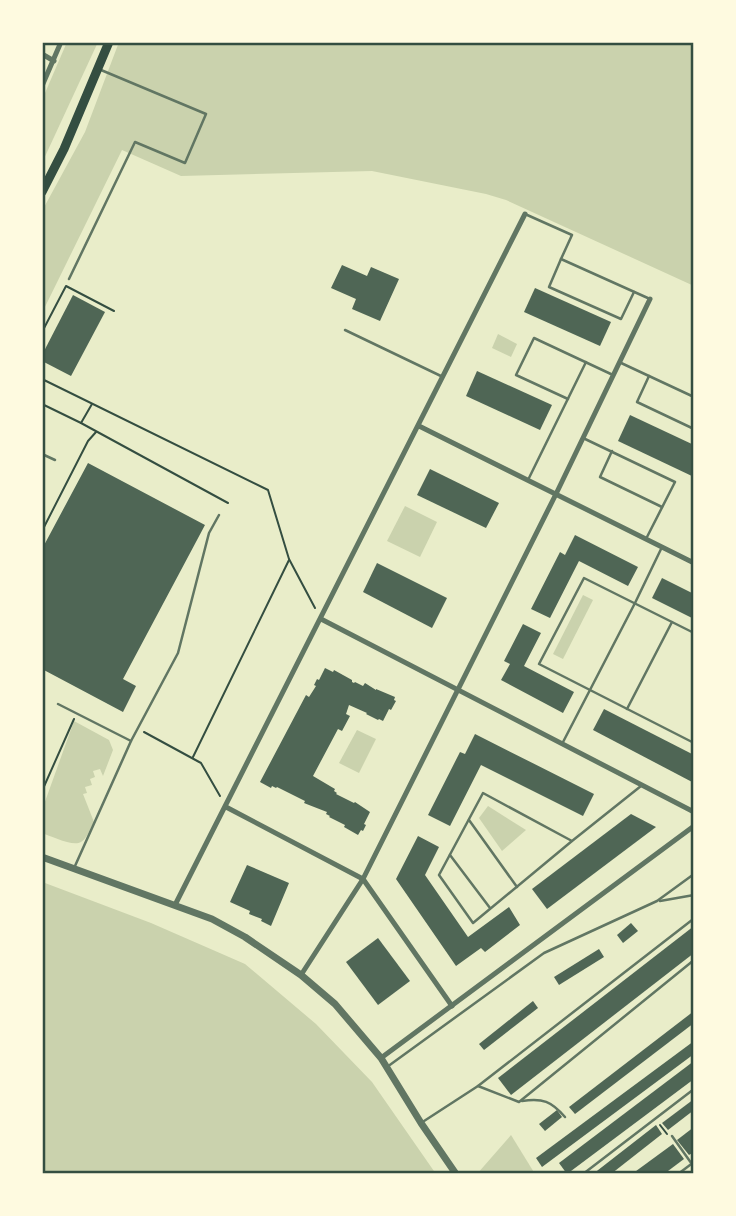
<svg xmlns="http://www.w3.org/2000/svg" width="736" height="1216" font-family="'Nunito Sans',sans-serif">
	<rect width="100%" height="100%" fill="#e9edc9"/>
	<g fill="#cad2ad">
		<path d="M67,42H98L42,163V100Z"/>
		<path d="M119,42H694V286L506,200L486,194L372,171L181,176L122,150L42,313V211L85,132Z"/>
		<path d="M498,334L517,344L511,357L492,348Z"/>
		<path d="M405,506L437,522L420,557L387,541Z"/>
		<path d="M583,595L593,600L563,659L553,654Z"/>
		<path d="M74,721L109,740L113,750L103,776L100,769L93,771L95,777L90,779L92,785L85,787L87,793L83,794L94,822C90,828 87,839 81,842C73,847 51,836 42,833V810Z"/>
		<path d="M357,730L376,739L359,773L339,763Z"/>
		<path d="M488,806L526,830L502,851L479,818Z"/>
		<path d="M42,878L45,883L151,923L245,964L316,1024L372,1082L436,1174H42Z"/>
		<path d="M511,1135L535,1174H477Z"/>
	</g>
	<g fill="#4f6655">
		<path d="M342,265L367,276L371,267L399,279L380,321L352,309L356,299L331,288Z"/>
		<path d="M535,288L611,322L600,346L524,312Z"/>
		<path d="M73,295L105,312L71,376L42,361V355Z"/>
		<path d="M477,371L552,405L540,430L466,396Z"/>
		<path d="M630,415L694,445V477L618,441Z"/>
		<path d="M88,463L205,525L123,679L136,686L123,712L42,669V549Z"/>
		<path d="M430,469L499,503L486,528L417,495Z"/>
		<path d="M575,535L638,567L628,586L579,561L550,618L531,609L560,552L565,555Z"/>
		<path d="M377,563L447,598L432,628L363,592Z"/>
		<path d="M662,578L694,594V619L652,598Z"/>
		<path d="M523,624L541,633L524,666L574,692L563,713L501,680L510,664L504,661Z"/>
		<path d="M325,668L333,672L334,670L352,680V682L354,683L355,682L363,686L365,683L376,690V689L395,697L394,700L396,701L391,710L389,709L383,721L379,719L378,720L366,714L367,713L349,705L346,714L350,716L342,731L338,729L313,776L335,789L334,791L337,793L336,794L354,803L355,802L370,812L364,824L366,825L363,831L361,830L358,835L344,827L345,825L329,817L330,816L326,814L327,812L309,805L304,803L305,801L277,787L276,788L272,786L271,788L260,782L306,695L309,697L316,686L314,685L317,679L319,680Z"/>
		<path d="M604,709L694,755V783L593,730Z"/>
		<path d="M475,734L594,794L583,816L481,765L450,826L428,815L460,752L465,754Z"/>
		<path d="M631,814L656,827L547,909L532,889Z"/>
		<path d="M418,836L439,847L425,875L468,937L509,907L520,925L485,952L481,948L456,966L396,879Z"/>
		<path d="M247,865L289,883L271,926L261,921L262,919L249,914L250,911L230,902Z"/>
		<path d="M631,923L638,931L623,943L617,935Z"/>
		<path d="M694,926V953L511,1095L498,1078Z"/>
		<path d="M378,938L410,981L378,1005L346,962Z"/>
		<path d="M599,949L604,957L559,985L554,977Z"/>
		<path d="M533,1001L538,1008L484,1050L479,1044Z"/>
		<path d="M694,1011V1023L575,1114L569,1107Z"/>
		<path d="M694,1041V1054L542,1167L536,1158Z"/>
		<path d="M694,1061V1079L567,1174L559,1163Z"/>
		<path d="M694,1099V1110L668,1130L662,1123Z"/>
		<path d="M557,1110L562,1117L545,1131L539,1124Z"/>
		<path d="M656,1125L662,1134L611,1174H593Z"/>
		<path d="M694,1127V1152L689,1155L677,1140Z"/>
		<path d="M673,1144L684,1159L664,1174H632Z"/>
	</g>
	<g fill="none" stroke-linecap="round" stroke-linejoin="round">
		<g stroke="#344e41" stroke-width="2">
			<path d="M42,332L66,286L114,311"/>
			<path d="M42,379L268,490L289,559L315,608"/>
			<path d="M42,404L81,423L228,503"/>
			<path d="M81,423L92,404"/>
			<path d="M42,531L88,441L96,432"/>
			<path d="M144,732L201,763L220,796"/>
			<path d="M193,757L289,560"/>
			<path d="M42,791L74,719"/>
			<path d="M660,1125L667,1134"/>
		</g>
		<g stroke="#617663" stroke-width="2.5">
			<path d="M525,214L572,235L561,259L650,299"/>
			<path d="M561,259L549,287L621,319L634,292"/>
			<path d="M69,279L135,142L185,163L206,114L101,70"/>
			<path d="M345,330L443,377"/>
			<path d="M619,362L694,397"/>
			<path d="M649,376L637,402L694,429"/>
			<path d="M568,399L516,375L534,338L613,375"/>
			<path d="M583,438L675,482L647,537"/>
			<path d="M612,451L600,477L662,507"/>
			<path d="M42,454L55,460"/>
			<path d="M528,480L586,362"/>
			<path d="M694,633L584,578L539,664L694,743"/>
			<path d="M58,704L131,741"/>
			<path d="M627,709L672,622"/>
			<path d="M562,744L635,603L662,547"/>
			<path d="M469,820L517,887"/>
			<path d="M572,841L473,923L439,875L483,793L572,841L641,786"/>
			<path d="M450,855L490,908"/>
			<path d="M75,866L131,741L178,653L209,533L219,515"/>
			<path d="M660,901L694,895"/>
			<path d="M387,1067L544,953L657,901L694,874"/>
			<path d="M478,1086L692,920"/>
			<path d="M522,1101C543,1098 551,1101 565,1117"/>
			<path d="M421,1123L478,1086L519,1102L694,960"/>
			<path d="M672,1136L694,1167"/>
			<path d="M583,1174L694,1089"/>
			<path d="M678,1174L694,1162"/>
		</g>
		<g stroke="#617663" stroke-width="5">
			<path d="M42,54L54,61"/>
			<path d="M42,86L61,42"/>
			<path d="M419,426L694,563"/>
			<path d="M321,619L694,812"/>
			<path d="M226,807L363,879L452,1006"/>
			<path d="M175,905L525,214"/>
			<path d="M301,975L363,879L556,494L650,299"/>
			<path d="M381,1058L694,826"/>
		</g>
		<path stroke="#617663" stroke-width="7" d="M42,857L212,919L245,937L301,975L335,1004L381,1058L421,1123L456,1174"/>
		<path stroke="#344e41" stroke-width="9" d="M42,192L64,149L109,42"/>
	</g>
	<rect width="736" height="1216" fill="none" stroke="#fefae0" stroke-width="88"/>
	<rect x="44" y="44" width="648" height="1128" fill="none" stroke="#344e41" stroke-width="2.5"/>
</svg>
